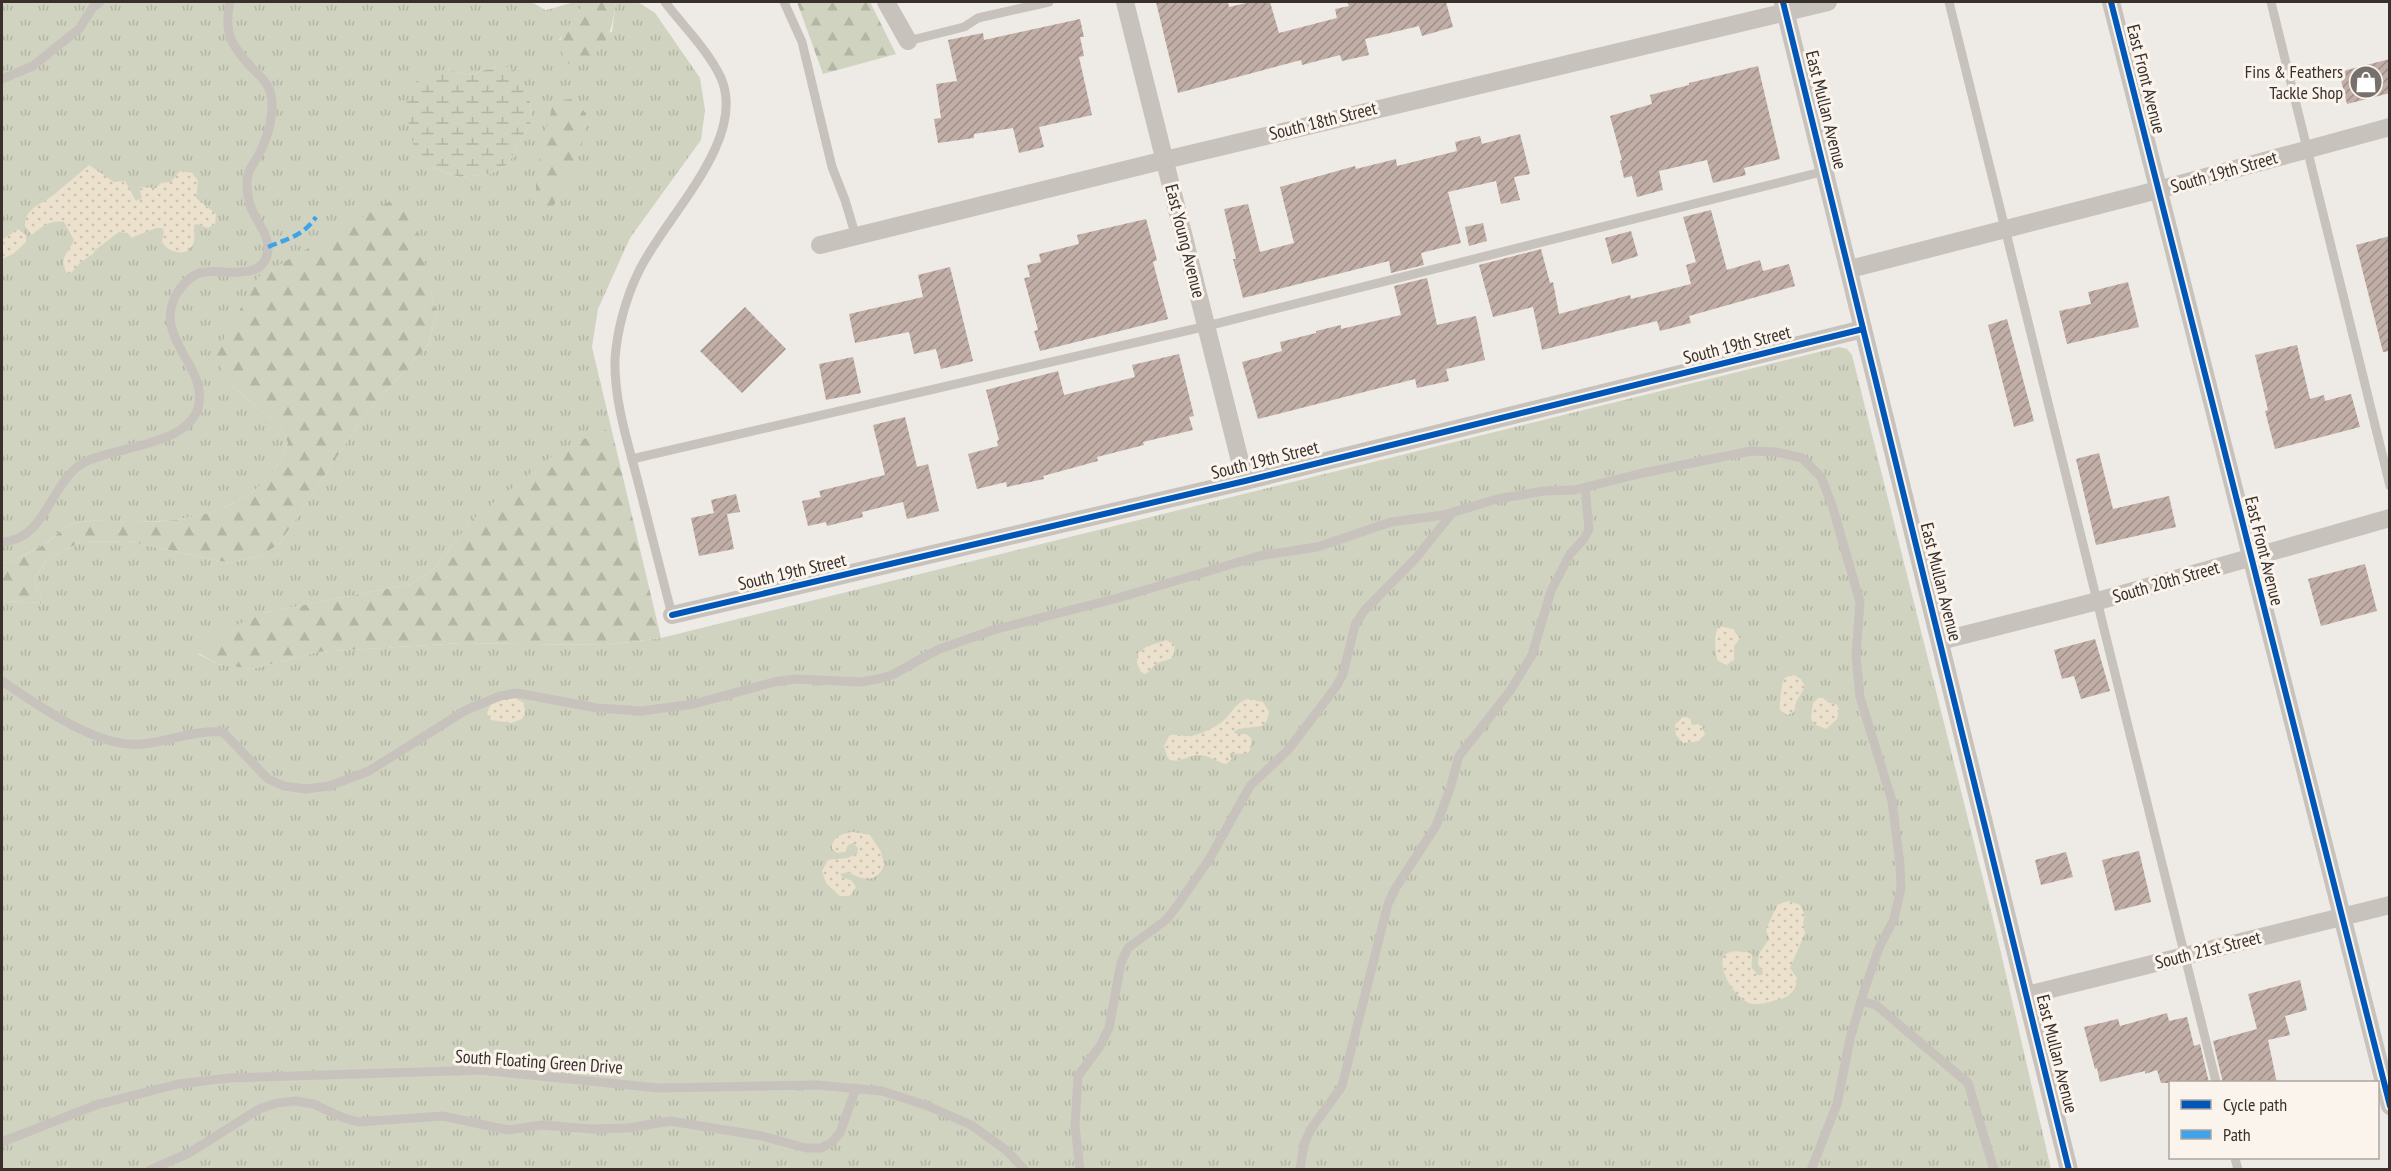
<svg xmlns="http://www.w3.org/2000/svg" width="2391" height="1171" font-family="'PT Sans Narrow',sans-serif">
	<defs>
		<pattern id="grass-tufts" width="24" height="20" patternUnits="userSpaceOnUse" patternTransform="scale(1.5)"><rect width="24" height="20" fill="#d0d3c0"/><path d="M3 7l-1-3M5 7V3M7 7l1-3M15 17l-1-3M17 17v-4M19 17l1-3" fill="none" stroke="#b3b5a5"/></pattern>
		<pattern id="forest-firs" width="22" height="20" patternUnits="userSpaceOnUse" patternTransform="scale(1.5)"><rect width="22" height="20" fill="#d0d3c0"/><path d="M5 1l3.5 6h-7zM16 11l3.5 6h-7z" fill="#b3b5a5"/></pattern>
		<pattern id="wetland-marsh" width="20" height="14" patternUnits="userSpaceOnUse" patternTransform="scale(1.5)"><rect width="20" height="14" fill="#d0d3c0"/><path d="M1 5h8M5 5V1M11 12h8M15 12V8" fill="none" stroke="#b3b5a5"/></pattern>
		<pattern id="sand-dots" width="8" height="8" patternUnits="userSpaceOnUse" patternTransform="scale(1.5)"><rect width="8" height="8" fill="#ece1cd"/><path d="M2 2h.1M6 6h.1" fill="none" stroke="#cbc1b0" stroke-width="1.8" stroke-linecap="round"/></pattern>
		<pattern id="building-hatch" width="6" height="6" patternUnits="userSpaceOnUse" patternTransform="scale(1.5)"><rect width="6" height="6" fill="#c1afa7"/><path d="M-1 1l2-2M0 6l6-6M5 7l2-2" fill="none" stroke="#9e8f88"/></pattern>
	</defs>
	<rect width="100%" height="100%" fill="#eeeae5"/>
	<path fill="url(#grass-tufts)" fill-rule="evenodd" d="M2,2H532L545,10C558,8 568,2 581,2V8L559,40L612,32L616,2H638L655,13L700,78L705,110L701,140L630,238L598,309L592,347L611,427L561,450L471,521L435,568L412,584L263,613L198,654L218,664L252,669L317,652L463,643L607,645L661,638L1839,347L1847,349L1852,355L1994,923L2051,1169H2V598L6,601L43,603L34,580L46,560L80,542L127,541L230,563L262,555L279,544L366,413L429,344L436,314L407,191L225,380L282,428L288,443C266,508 196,522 134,522C114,522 89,518 70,525C60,528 53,539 45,544C33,551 20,557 8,563L2,562ZM496,67L530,95L531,122L508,164L490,174L458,177L432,167L447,69L468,75Z"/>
	<g fill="url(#forest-firs)">
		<path d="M581,2H616C611,36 606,56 569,64C549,41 567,29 581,8Z"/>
		<path d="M797,2H870L896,54L823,74Z"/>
		<path d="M571,99L586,113C586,148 568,183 549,213L541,212C527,187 546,135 552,107L558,100Z"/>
		<path d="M408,191L436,314L429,344L366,413L279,544L262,555L230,563L127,541L80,542L46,560L34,580L43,603L6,601L2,598V562L8,563C20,557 34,551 45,544C54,539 60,528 70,525C90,518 117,522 138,522C198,522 267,506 288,443L282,428L225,380L216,353L258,277Z"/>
		<path d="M611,427L661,638L607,645L463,643L317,652L252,669L218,664L198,653L224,631L263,613L412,584L435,568L471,521L561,449Z"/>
	</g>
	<path fill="url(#wetland-marsh)" d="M496,67H509L516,73L530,95L531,122L508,164L490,174L459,177L432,167L413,144L405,106L413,86L429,73L447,69L468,75Z"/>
	<g fill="url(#sand-dots)">
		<path d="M89,165C97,170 105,176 114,182L125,181L136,201L142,198L139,187L156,188L161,183L171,182L180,171L192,173L198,181L196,198L216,214L215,224L208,228L198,224L194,225C194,230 195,236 194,241C190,258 169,254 162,242L164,231L162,228H156L131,238L128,233L119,232L95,250L94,253L80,263L71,273H67C58,258 68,254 74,240L64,222C49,220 43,226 32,235L25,226C25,206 43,205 56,193C67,183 79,174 89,165Z"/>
		<path d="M18,229L26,235V242L13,254L2,259V240Z"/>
		<path d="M1719,626L1733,629L1740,639L1734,646V660L1727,665L1718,661C1715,652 1713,634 1719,626Z"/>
		<path d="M1166,640L1175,645L1173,658L1157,663L1146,674L1141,672L1137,663L1138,653C1147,644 1154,645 1166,640Z"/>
		<path d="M1794,675L1801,679L1805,687L1796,702L1794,712L1787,715L1780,710C1779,706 1782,681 1784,679C1786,676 1791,676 1794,675Z"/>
		<path d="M515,698L524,703L525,714L522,719L511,723L491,720L487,713L492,702Z"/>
		<path d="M1818,698H1823L1829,703L1836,704L1839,709L1837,719L1826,729L1816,725L1811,719L1813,703Z"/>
		<path d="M1248,699L1263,702L1269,712L1267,720L1262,726L1238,729L1234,732L1236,734H1246L1251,738C1253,759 1242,753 1229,753L1232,759L1226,764C1216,762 1209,754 1197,755C1186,756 1180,764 1168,759L1164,746L1169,736C1176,733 1180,737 1188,736C1198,736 1211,729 1219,724C1232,716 1233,703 1248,699Z"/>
		<path d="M1683,717L1690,718L1692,725L1698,724L1702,726L1705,734L1699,741L1683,743L1676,735L1675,725Z"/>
		<path d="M853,832L870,835L881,852L884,865C877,884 862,880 848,872L840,874L842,877L852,881L856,887L850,896H840L826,883L822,871L828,860L847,858L857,854L858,848L853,843L848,845L845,852L837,853L832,849C831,837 843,833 853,832Z"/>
		<path d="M1789,901L1800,905L1805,915L1803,922L1805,933L1790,968L1797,978C1797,990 1789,998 1777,1000C1769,1002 1757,1006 1749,1003C1732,998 1702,945 1743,952C1746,952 1749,952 1751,954C1754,958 1750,963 1752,968C1754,971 1756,973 1758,975H1762L1763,972L1758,964L1759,954L1769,939L1766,929L1778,904Z"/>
	</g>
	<g fill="url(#building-hatch)">
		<path d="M1156,2H1228L1229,7L1251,2H1270L1279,33L1337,18L1335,9L1349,6L1347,2H1446L1453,27L1422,36L1419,26L1365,39L1369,55L1342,61L1340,55L1302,65L1301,60L1178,93Z"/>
		<path d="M1080,19L1084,37H1080L1084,56L1079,57L1092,115L1039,127L1044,147L1019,153L1013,128L974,134V138L938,143L934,119L941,118L936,84L957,81L948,40L983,33L984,40Z"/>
		<path d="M2390,59V93L2347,104L2339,72Z"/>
		<path d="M1758,66L1780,159L1744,168L1746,175L1713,183L1707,160L1659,171L1663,190L1637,197L1632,176L1624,178L1620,161L1622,160L1610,116L1652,104L1650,95L1689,85V83Z"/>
		<path d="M1520,134L1530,174L1514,177L1520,200L1501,204L1496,181L1448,192L1461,243L1421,253L1424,265L1391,273L1389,261L1243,298L1233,259H1236L1224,209L1248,204L1260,252L1294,243L1280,187L1355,166L1356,169L1396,159L1397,166L1457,151L1455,142L1480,136L1482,144Z"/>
		<path d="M1711,210L1727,270L1760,260L1763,271L1789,264L1795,286L1689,316L1691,323L1660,331L1657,321L1542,350L1533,307L1493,317L1479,265L1541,249L1550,283L1553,282L1559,314L1630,295L1631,299L1691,284L1686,265L1696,262L1683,217Z"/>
		<path d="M1146,219L1157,260L1153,262L1168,319L1040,351L1034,331L1038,330L1024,278L1030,277L1027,265L1041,262L1039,254L1079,244L1077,235Z"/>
		<path d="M1483,223L1487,241L1469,246L1465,227Z"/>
		<path d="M1631,231L1638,256L1612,264L1605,238Z"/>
		<path d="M2390,236V351L2383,352L2356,245Z"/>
		<path d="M950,267L973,361L941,369L936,349L914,354L909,332L855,343L849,314L923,297L918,275Z"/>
		<path d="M1427,278L1437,325L1476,316L1485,360L1446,369L1449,381L1417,388L1415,379L1258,419L1242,362L1282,351L1280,342L1316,333V331L1341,325V329L1401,315L1394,286Z"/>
		<path d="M2128,282L2139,327L2067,344L2059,311L2091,304L2088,292Z"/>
		<path d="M745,307L786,349L742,393L700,351Z"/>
		<path d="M2007,319L2034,421L2014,427L1988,325Z"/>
		<path d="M2297,345L2310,399L2324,395L2325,401L2351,394L2360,427L2275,449L2265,411L2268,410L2255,355Z"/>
		<path d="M1179,354L1194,416L1189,417L1193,430L1143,442L1144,445L1097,457L1098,461L1043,476L1044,479L1007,487L1006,482L977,489L968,454L998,446L997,441L999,440L986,390L1058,371L1064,395L1135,377L1132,365Z"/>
		<path d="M853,357L861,393L826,400L819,364Z"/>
		<path d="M905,417L917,467L928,464L939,511L907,519L903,502L862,512L863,517L827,526L826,522L808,526L802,501L821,497L819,491L885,475L873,425Z"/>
		<path d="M2099,453L2113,509L2169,496L2176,527L2096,545L2076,459Z"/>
		<path d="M736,494L740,512L727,514L734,549L699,556L691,518L714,513L711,500Z"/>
		<path d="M2365,564L2377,611L2321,626L2308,579Z"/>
		<path d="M2095,639L2110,691L2081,699L2074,676L2062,679L2054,650Z"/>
		<path d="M2139,851L2151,902L2115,911L2102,860Z"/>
		<path d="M2066,852L2073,877L2041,885L2035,860Z"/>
		<path d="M2300,980L2307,1010L2285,1016L2290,1035L2268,1040L2277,1083H2223L2213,1041L2257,1029L2248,994Z"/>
		<path d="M2167,1013L2169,1021L2187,1017L2194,1046L2200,1044L2209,1083H2161L2157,1070L2145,1074V1071L2100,1082L2097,1068L2095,1069L2084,1027L2118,1019L2120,1026Z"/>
	</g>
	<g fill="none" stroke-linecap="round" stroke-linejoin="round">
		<g stroke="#c8c2bd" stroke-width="9">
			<path d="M665,2C683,26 708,50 721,78C748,140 664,218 639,271C626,297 617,330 615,359C614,398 626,437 636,474C648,521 660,568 672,615"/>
			<path d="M784,2L802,42L832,167L845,200L856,237"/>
			<path d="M1949,2L2216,1082"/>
			<path d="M2271,2L2390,486"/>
			<path d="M908,41L964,27L978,18L1049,2"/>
			<path d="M2,79L33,66L70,36L79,29L93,7L100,2"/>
			<path d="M632,459L1207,326L1825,171"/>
			<path d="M2,542C48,540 50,478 87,461C116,447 187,445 198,408C210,365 148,337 179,290C185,282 194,273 204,272C226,269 265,283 268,249C269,236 258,223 253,212C249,205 247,193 247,185C246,173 252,166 258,156C268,138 276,111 270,91C268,83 259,75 254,70C232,47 223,33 230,2"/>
			<path d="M2,681C37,704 97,749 142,744C171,741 192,730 223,732L268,779L284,786L306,789L329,786L369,771L466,710L500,696L517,693L597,708L642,711L694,704L774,682L795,679L861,682L878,679L892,675L937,650L993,630L1118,598L1259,556L1317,547L1391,522L1444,515L1497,499L1544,491L1574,490L1643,473L1751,451L1776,452L1802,458L1821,477L1832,505L1860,602L1856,656L1860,697L1892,801L1900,864L1901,888L1894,919L1879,948L1865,988L1850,1039L1837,1104L1811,1170"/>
			<path d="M1861,1001L1876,1005L1968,1083L1994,1170"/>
			<path d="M2,1142L96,1105L178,1084L229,1078L482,1070L658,1088L816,1085L882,1091L928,1106L971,1125L1006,1150L1025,1170"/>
			<path d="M2235,1158L2238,1170"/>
			<path d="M150,1170L189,1153L259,1109L277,1103L296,1101L313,1104L344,1118L359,1122L443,1116L508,1130L542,1125L592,1129L628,1128L670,1121L762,1136L806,1148H821L831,1143L840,1133L856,1088"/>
			<path d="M1080,1170L1075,1126L1078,1076L1100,1046L1109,1028L1121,963L1128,948L1166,920L1177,906L1210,858L1250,786L1288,750L1336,687L1343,674L1355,625L1364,611L1416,558L1453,512"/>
			<path d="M1300,1170L1304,1144L1311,1129L1342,1086L1388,904L1395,889L1436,826L1450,789L1459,756L1510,691L1532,655L1551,591L1570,554L1584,539L1589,529L1585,488"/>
		</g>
		<g stroke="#c8c2bd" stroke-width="18">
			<path d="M886,2L908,41"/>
			<path d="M1125,2L1245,481"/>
			<path d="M1783,2L2069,1170"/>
			<path d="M2111,2L2390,1106"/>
			<path d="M820,245L1165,160L1828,2"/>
			<path d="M1850,269L2158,190L2390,127"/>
			<path d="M672,615L1245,481L1863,329"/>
			<path d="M1940,641L2098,601L2390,518"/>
			<path d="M2027,995L2390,905"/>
		</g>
		<path stroke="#3fa3eb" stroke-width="4.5" stroke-dasharray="9 4.5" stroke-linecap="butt" d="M268,247C289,238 303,236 316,217"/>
		<g stroke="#faf4ed" stroke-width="10">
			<g id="cycleway">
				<path d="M1783,2L2069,1170"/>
				<path d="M2111,2L2390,1106"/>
				<path d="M672,615L1245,481L1863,329"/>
			</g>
		</g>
		<use href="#cycleway" stroke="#0057b8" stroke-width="6"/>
	</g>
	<defs>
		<g id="shop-disc" transform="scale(1.725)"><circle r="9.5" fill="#78706c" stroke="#faf4ed"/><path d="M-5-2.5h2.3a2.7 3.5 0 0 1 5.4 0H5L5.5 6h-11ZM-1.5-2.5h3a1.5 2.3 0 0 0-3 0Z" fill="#fff"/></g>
	</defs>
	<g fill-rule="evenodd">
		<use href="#shop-disc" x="2366" y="82"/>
	</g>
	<g text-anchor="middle" stroke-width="6" stroke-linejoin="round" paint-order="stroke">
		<g font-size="18" fill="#392f2b" stroke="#faf4ed" text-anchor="end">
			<text x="2343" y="78">Fins &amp; Feathers<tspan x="2343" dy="21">Tackle Shop</tspan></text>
		</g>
		<g font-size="18" fill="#392f2b" stroke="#faf4ed">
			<text transform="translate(2146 79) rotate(76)" y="6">East Front Avenue</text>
			<text transform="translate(1826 110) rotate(76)" y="6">East Mullan Avenue</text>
			<text transform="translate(1323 121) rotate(-14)" y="6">South 18th Street</text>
			<text transform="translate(2224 172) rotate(-16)" y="6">South 19th Street</text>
			<text transform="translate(1185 241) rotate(76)" y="6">East Young Avenue</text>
			<text transform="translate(1737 345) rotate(-14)" y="6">South 19th Street</text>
			<text transform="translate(1265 460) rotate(-14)" y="6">South 19th Street</text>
			<text transform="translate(2264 551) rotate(76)" y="6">East Front Avenue</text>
			<text transform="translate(792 572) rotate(-13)" y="6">South 19th Street</text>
			<text transform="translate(1941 582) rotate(76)" y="6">East Mullan Avenue</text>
			<text transform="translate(2166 582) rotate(-16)" y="6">South 20th Street</text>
			<text transform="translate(2208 950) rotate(-14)" y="6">South 21st Street</text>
			<text transform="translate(2057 1054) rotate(76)" y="6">East Mullan Avenue</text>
			<text transform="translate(539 1062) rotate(4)" y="6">South Floating Green Drive</text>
		</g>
	</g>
	<rect width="2391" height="1171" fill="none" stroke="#392f2b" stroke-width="6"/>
	<rect x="2169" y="1081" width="210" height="78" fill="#faf4ed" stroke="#ada59f" stroke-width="1.5"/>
	<rect x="2181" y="1100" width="30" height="9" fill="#0057b8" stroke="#ada59f" stroke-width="1.5"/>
	<text x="2223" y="1111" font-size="18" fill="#392f2b">Cycle path</text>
	<rect x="2181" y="1130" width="30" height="9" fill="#3fa3eb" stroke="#ada59f" stroke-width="1.5"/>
	<text x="2223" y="1141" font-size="18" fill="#392f2b">Path</text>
</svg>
